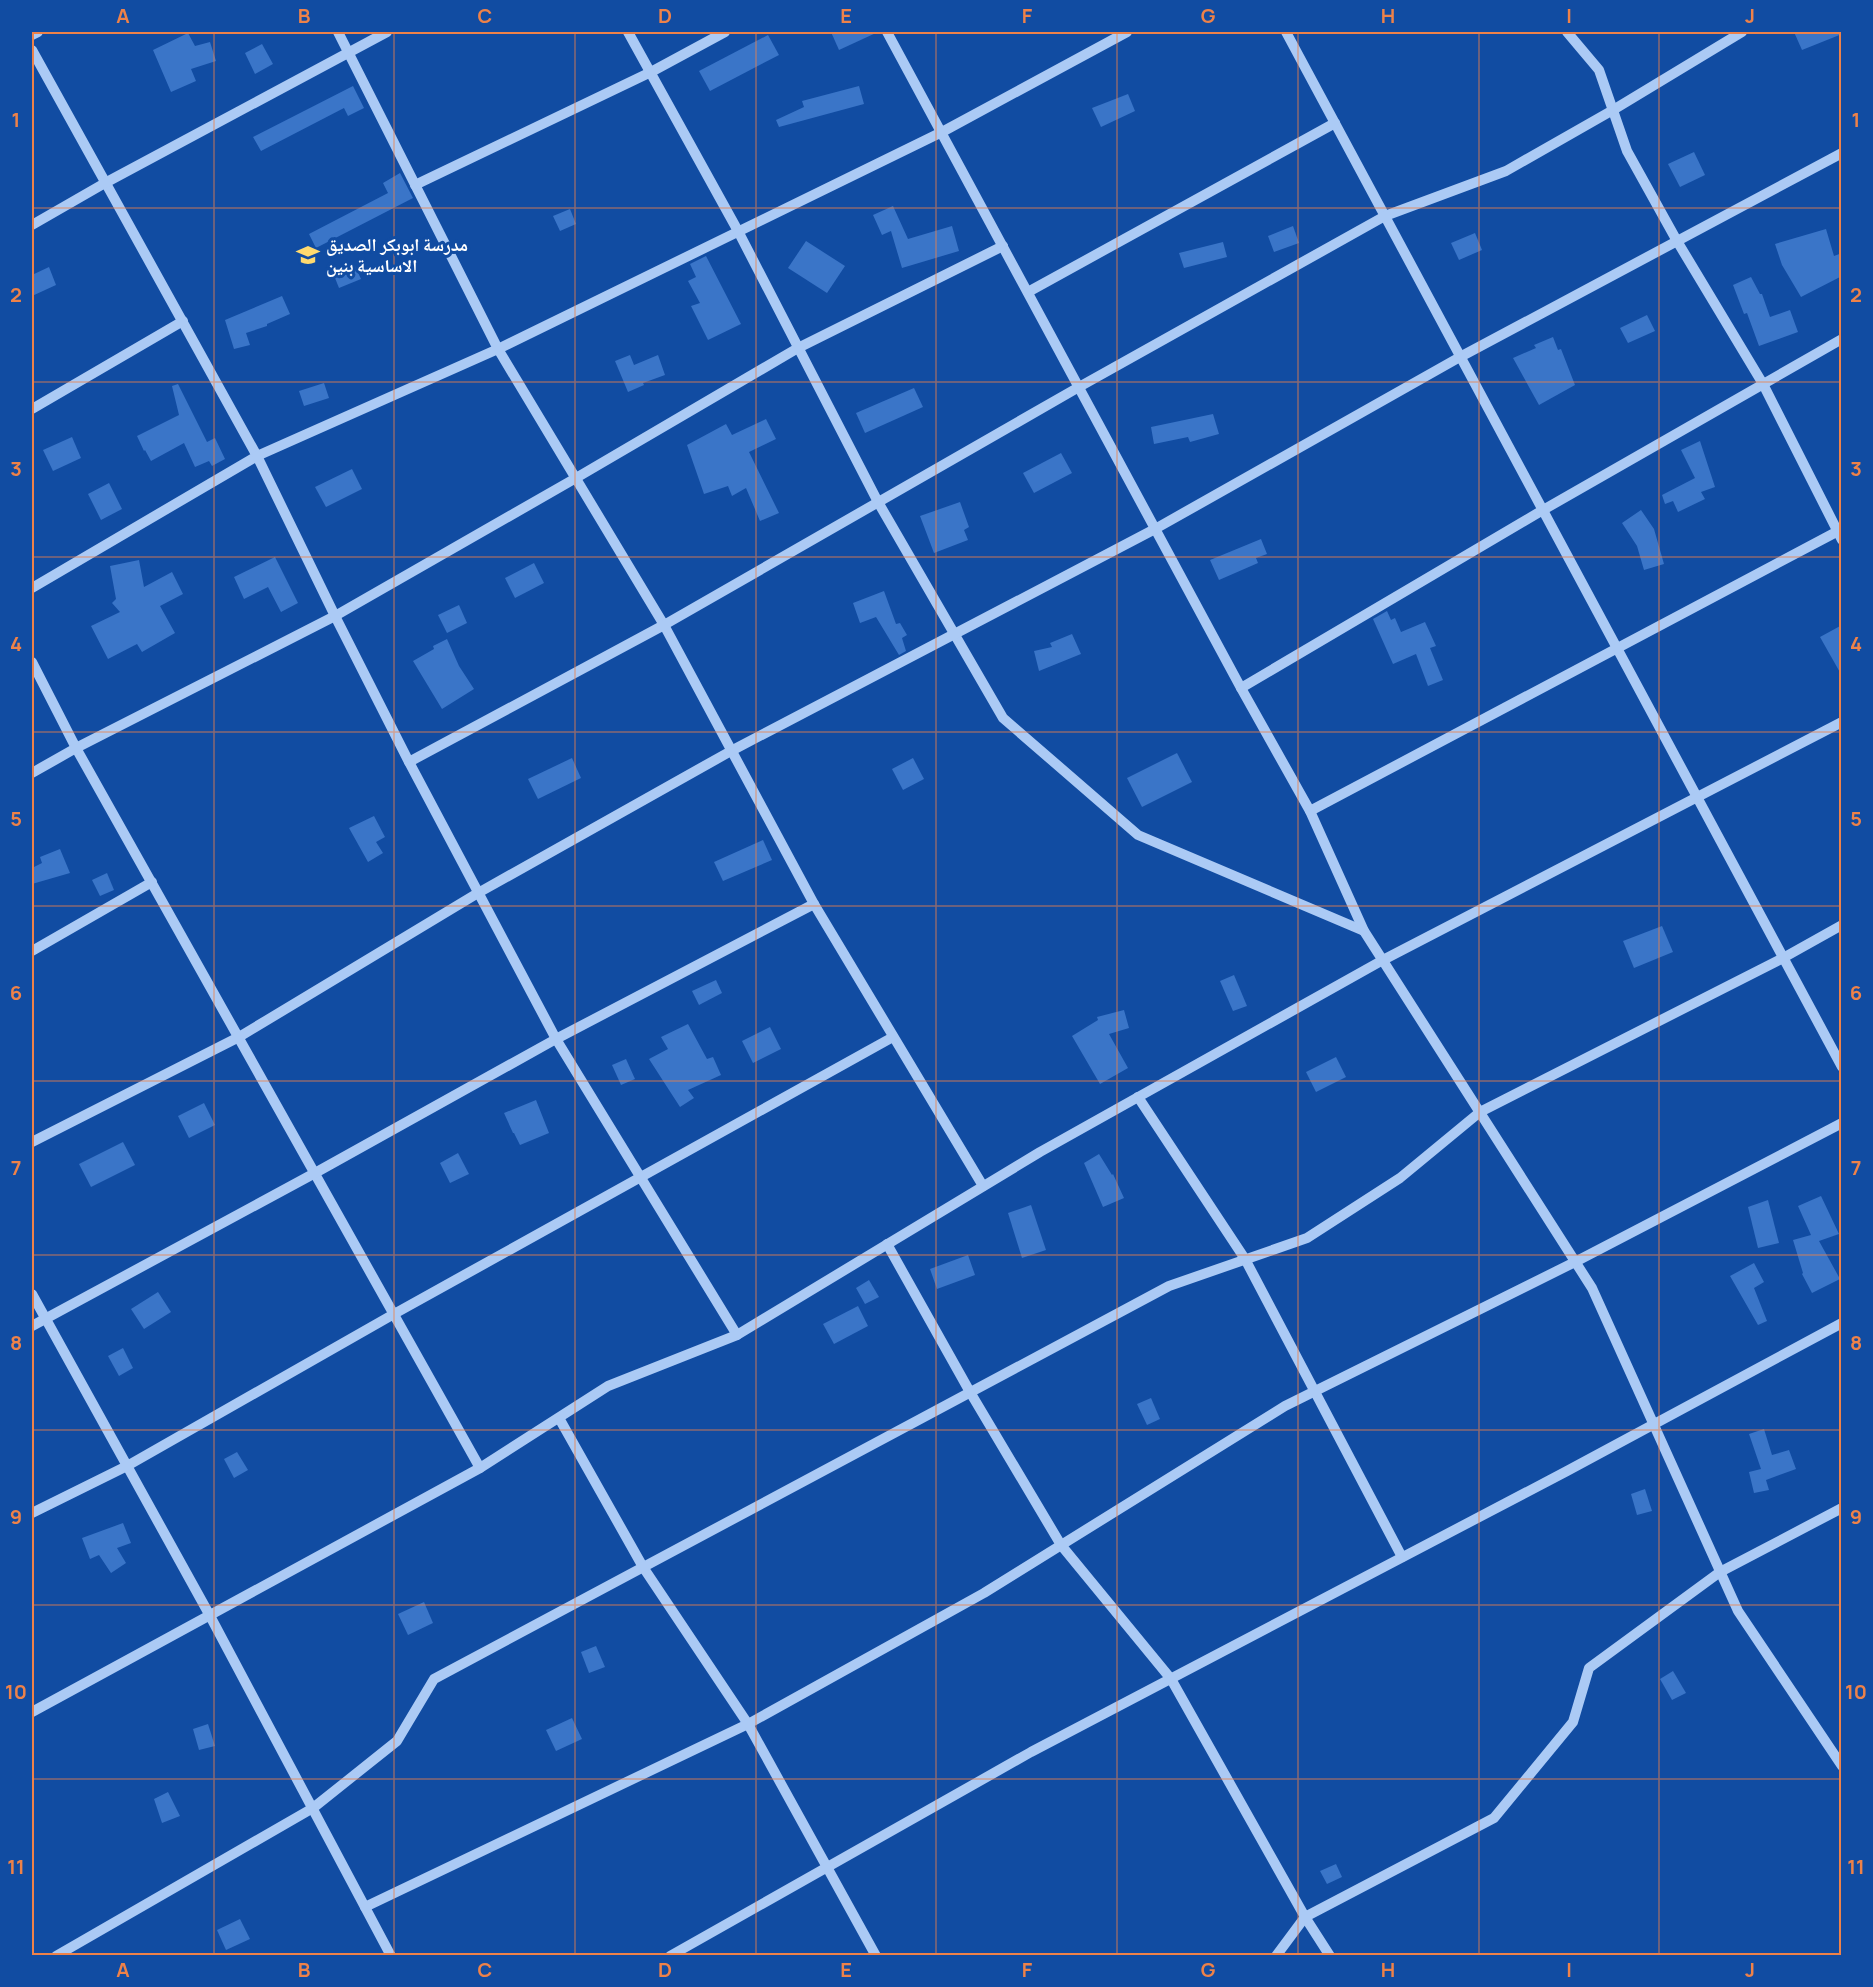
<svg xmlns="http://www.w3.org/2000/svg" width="1873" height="1987" font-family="Manrope,'Noto Naskh Arabic',sans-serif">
	<rect width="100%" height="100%" fill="#114ca2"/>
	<g fill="#3a75c8">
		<path d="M831,32H878L839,50Z"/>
		<path d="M1794,32H1842V34L1802,50Z"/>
		<path d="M188,33L195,46L210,42L216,61L191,69L196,81L171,92L153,50Z"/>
		<path d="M768,35L779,55L710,91L699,71Z"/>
		<path d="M262,44L273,64L255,74L245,53Z"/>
		<path d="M353,86L364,108L348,116L344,108L261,151L253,137Z"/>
		<path d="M859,86L864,104L779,127L776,120L804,107L802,101Z"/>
		<path d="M1128,94L1135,111L1101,127L1092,108Z"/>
		<path d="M1694,152L1705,175L1680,187L1668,164Z"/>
		<path d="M400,173L413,198L316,248L309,234L388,193L383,183Z"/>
		<path d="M893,206L908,239L952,226L959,251L902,268L891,231L882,235L873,215Z"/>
		<path d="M570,209L576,224L560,231L553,216Z"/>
		<path d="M1293,226L1299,243L1274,252L1268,236Z"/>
		<path d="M1826,229L1834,256L1842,253V276L1801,297L1782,265L1775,244Z"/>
		<path d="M1475,233L1482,250L1459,260L1451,243Z"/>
		<path d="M806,241L845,266L827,293L788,268Z"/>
		<path d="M1223,242L1227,257L1184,268L1179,253Z"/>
		<path d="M706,256L741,324L708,340L691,306L700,303L688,281L696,277L690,264Z"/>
		<path d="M354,264L361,279L339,288L333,273Z"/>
		<path d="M49,267L56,285L32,296V275Z"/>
		<path d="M1751,277L1760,294H1762L1770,317L1790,310L1798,332L1759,346L1747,313L1744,314L1733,285Z"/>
		<path d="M282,296L290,314L267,324V326L246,333L250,345L234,349L225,320Z"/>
		<path d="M1647,315L1655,331L1628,343L1620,328Z"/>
		<path d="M1553,337L1558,350L1561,349L1575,385L1539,405L1513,358L1536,348L1534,345Z"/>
		<path d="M630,355L634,365L658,355L665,375L643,383L644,385L628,392L615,361Z"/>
		<path d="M324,383L329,398L304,406L299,391Z"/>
		<path d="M178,384L207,442L215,438L225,459L212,466L209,461L195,467L184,443L151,461L145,450L144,451L137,436L179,415L172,386Z"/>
		<path d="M914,388L923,407L865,433L856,413Z"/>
		<path d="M1213,414L1219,434L1190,442L1188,437L1154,444L1151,427Z"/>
		<path d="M766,419L776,439L749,452L779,513L760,521L746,488L732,496L728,486L704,494L687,445L726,424L732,435Z"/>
		<path d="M72,437L81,458L53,471L43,450Z"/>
		<path d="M1700,441L1715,487L1701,492L1705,499L1678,512L1673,501L1665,504L1662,495L1695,478L1681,450Z"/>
		<path d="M1061,453L1072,473L1034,493L1023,473Z"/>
		<path d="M352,469L362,489L326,507L315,487Z"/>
		<path d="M109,483L122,509L101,520L88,494Z"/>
		<path d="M960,502L969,527L964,530L968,540L934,553L920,516Z"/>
		<path d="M1641,510L1654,529L1664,564L1644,570L1637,546L1622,523Z"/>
		<path d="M1261,539L1267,554L1256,558L1258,563L1219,580L1210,560Z"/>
		<path d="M275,557L298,603L281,612L268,587L244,599L234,577Z"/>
		<path d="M139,560L144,587L172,572L183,594L160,606L175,633L142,652L137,644L108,659L91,626L120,612L112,603L116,599L110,566Z"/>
		<path d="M534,563L544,583L515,598L505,578Z"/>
		<path d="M884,591L896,624L900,623L907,635L902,638L906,651L899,655L876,617L860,623L853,603Z"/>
		<path d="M459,605L467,623L447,633L438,615Z"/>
		<path d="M1387,611L1391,620L1395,618L1401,632L1425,622L1436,646L1430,648L1443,680L1428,686L1416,654L1393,664L1373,619Z"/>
		<path d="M1842,625V676L1820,637Z"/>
		<path d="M1072,634L1081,654L1039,671L1034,651L1052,647L1050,643Z"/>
		<path d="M447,639L459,666L474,689L442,709L413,661L434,649L433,646Z"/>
		<path d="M1177,753L1192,782L1142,807L1127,778Z"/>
		<path d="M572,758L581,778L538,799L528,779Z"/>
		<path d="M913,758L924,779L903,790L892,769Z"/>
		<path d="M374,816L385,837L376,842L383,853L368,862L349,828Z"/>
		<path d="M763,840L772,860L723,881L714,862Z"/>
		<path d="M60,849L70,873L32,884V868L42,863L40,857Z"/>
		<path d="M107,873L114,890L100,896L92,880Z"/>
		<path d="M1662,926L1673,952L1634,968L1623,941Z"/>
		<path d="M1234,975L1247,1006L1233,1011L1220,981Z"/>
		<path d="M716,980L722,993L699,1005L692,991Z"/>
		<path d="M1124,1010L1129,1028L1109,1034L1128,1068L1100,1084L1072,1036L1098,1020L1097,1017Z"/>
		<path d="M688,1024L707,1059L713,1057L721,1075L688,1090L694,1098L680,1107L649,1059L668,1049L661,1037Z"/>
		<path d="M770,1027L781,1049L753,1063L742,1041Z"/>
		<path d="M1336,1057L1346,1077L1316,1092L1306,1072Z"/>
		<path d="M626,1059L635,1079L621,1085L612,1065Z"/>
		<path d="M536,1100L549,1133L520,1145L514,1133H513L504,1113Z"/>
		<path d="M204,1103L215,1125L189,1138L178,1116Z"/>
		<path d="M123,1142L135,1165L91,1187L79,1164Z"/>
		<path d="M458,1153L469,1174L450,1183L440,1163Z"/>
		<path d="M1099,1154L1112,1175L1113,1174L1124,1198L1103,1207L1084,1163Z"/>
		<path d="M1821,1196L1839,1234L1819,1241L1840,1279L1812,1293L1802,1274L1803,1273L1793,1240L1811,1235L1798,1206Z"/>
		<path d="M1768,1200L1779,1243L1758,1248L1748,1207Z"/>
		<path d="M1031,1205L1046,1250L1022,1258L1008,1213Z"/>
		<path d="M968,1255L975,1275L937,1289L930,1269Z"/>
		<path d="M1754,1263L1764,1282L1754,1288L1767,1321L1758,1325L1730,1276Z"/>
		<path d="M869,1280L879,1297L865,1304L856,1288Z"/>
		<path d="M158,1292L171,1312L144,1329L131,1309Z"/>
		<path d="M858,1306L868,1326L834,1344L823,1324Z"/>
		<path d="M123,1348L133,1368L119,1376L108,1356Z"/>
		<path d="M1151,1398L1160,1419L1147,1425L1137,1404Z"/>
		<path d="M1764,1429L1772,1455L1789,1450L1796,1469L1766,1480L1769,1490L1754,1493L1749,1472L1761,1469L1749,1434Z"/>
		<path d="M237,1452L248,1470L234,1478L224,1459Z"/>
		<path d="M1645,1489L1652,1511L1637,1515L1631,1494Z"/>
		<path d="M123,1523L131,1543L117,1548L126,1563L111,1573L99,1555L90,1559L82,1538Z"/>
		<path d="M424,1602L433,1623L408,1635L398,1614Z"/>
		<path d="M596,1646L605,1667L589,1673L581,1652Z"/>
		<path d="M1673,1671L1686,1693L1672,1700L1660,1679Z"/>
		<path d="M572,1718L582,1739L556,1751L546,1730Z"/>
		<path d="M208,1724L215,1746L199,1750L193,1729Z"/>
		<path d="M168,1792L180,1816L162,1823L154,1799Z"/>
		<path d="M1336,1864L1342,1877L1327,1884L1320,1871Z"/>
		<path d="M240,1919L250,1939L226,1950L217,1930Z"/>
	</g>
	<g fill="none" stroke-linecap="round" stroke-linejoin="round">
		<g stroke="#abcaf5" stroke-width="10">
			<path d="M338,32L498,349L664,625L814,904L983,1186"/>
			<path d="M628,32L738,231L878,502L1003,718L1138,835L1364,931"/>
			<path d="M887,32L1241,688L1310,811L1364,931L1592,1288L1738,1611L1842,1766"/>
			<path d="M1286,32L1842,1067"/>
			<path d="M1567,32L1599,70L1627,151L1677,241L1763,384L1842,540"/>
			<path d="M32,35L38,32"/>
			<path d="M32,50L257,456L32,588"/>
			<path d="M415,185L651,72L725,32"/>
			<path d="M32,225L105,183L387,32"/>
			<path d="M1028,292L1335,123"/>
			<path d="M32,409L183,321"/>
			<path d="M32,662L76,748L480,1468L32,1712"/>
			<path d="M1241,688L1543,510L1842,339"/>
			<path d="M409,762L664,625L1079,387L1385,216L1506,171L1613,110L1742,32"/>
			<path d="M32,773L76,748L335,616L576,478L798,348L1003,246"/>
			<path d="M1310,811L1842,529"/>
			<path d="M32,951L152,882"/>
			<path d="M1138,1097L1245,1259L1402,1557"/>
			<path d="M32,1142L239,1037L478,893L731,751L1155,529L1460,357L1842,153"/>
			<path d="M887,1244L970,1392L1061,1545L1171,1679L1305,1917L1330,1956"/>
			<path d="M32,1294L209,1614L391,1956"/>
			<path d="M32,1326L315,1173L556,1039L814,904"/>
			<path d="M737,1335L556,1039L409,762L335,616L257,456L498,349L942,132L1127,32"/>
			<path d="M559,1418L643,1567L748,1724L876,1956"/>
			<path d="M480,1468L608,1386L737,1335L1040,1152L1383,960L1842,722"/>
			<path d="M32,1513L127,1466L394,1314L893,1037"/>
			<path d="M365,1907L748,1724L984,1593L1285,1406L1575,1262L1842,1123"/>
			<path d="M56,1956L313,1808L397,1741L434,1679L1169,1286L1307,1238L1400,1178L1480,1112L1783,958L1842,925"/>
			<path d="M670,1956L1031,1752L1567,1471L1842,1323"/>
			<path d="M1276,1956L1305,1917L1494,1818L1573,1722L1589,1668L1720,1572L1842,1508"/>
		</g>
	</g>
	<path fill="none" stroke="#ee8249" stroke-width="1.5" stroke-opacity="0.55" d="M214,32V1956M394,32V1956M575,32V1956M756,32V1956M936,32V1956M1117,32V1956M1298,32V1956M1479,32V1956M1659,32V1956M32,208H1842M32,382H1842M32,557H1842M32,732H1842M32,906H1842M32,1081H1842M32,1255H1842M32,1430H1842M32,1605H1842M32,1779H1842"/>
	<defs>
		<g id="university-bare" transform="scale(1.8)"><path d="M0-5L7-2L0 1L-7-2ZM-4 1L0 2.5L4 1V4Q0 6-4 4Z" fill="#ffda6f" stroke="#114ca2" stroke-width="2.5" paint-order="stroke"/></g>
	</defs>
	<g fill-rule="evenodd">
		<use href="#university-bare" x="308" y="255"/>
	</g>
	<g text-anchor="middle" stroke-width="6" stroke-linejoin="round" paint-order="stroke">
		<g font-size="18" font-weight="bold" fill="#fff" stroke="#114ca2" text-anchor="start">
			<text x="326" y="251">مدرسة ابوبكر الصديق<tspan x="326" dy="21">الاساسية بنين</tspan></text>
		</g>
	</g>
	<rect width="1873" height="1987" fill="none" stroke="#114ca2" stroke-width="66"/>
	<rect x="33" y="33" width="1807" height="1921" fill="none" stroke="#ee8249" stroke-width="2"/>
	<g font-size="20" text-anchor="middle" font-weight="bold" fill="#ee8249">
		<text x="123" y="23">A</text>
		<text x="304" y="23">B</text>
		<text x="485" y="23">C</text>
		<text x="665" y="23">D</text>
		<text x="846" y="23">E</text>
		<text x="1027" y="23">F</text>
		<text x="1208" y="23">G</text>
		<text x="1388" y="23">H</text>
		<text x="1569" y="23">I</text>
		<text x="1750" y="23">J</text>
		<text x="16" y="127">1</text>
		<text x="1856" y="127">1</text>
		<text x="16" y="302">2</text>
		<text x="1856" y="302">2</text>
		<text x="16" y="476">3</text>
		<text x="1856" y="476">3</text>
		<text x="16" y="651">4</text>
		<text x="1856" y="651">4</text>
		<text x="16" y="826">5</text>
		<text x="1856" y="826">5</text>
		<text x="16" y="1000">6</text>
		<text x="1856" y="1000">6</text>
		<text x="16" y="1175">7</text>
		<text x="1856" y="1175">7</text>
		<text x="16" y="1350">8</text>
		<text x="1856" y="1350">8</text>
		<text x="16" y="1524">9</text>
		<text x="1856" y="1524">9</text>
		<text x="16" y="1699">10</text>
		<text x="1856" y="1699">10</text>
		<text x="16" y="1874">11</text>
		<text x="1856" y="1874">11</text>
		<text x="123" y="1977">A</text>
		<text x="304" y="1977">B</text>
		<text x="485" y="1977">C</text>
		<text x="665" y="1977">D</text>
		<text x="846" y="1977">E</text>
		<text x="1027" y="1977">F</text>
		<text x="1208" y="1977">G</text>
		<text x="1388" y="1977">H</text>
		<text x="1569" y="1977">I</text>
		<text x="1750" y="1977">J</text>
	</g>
</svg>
